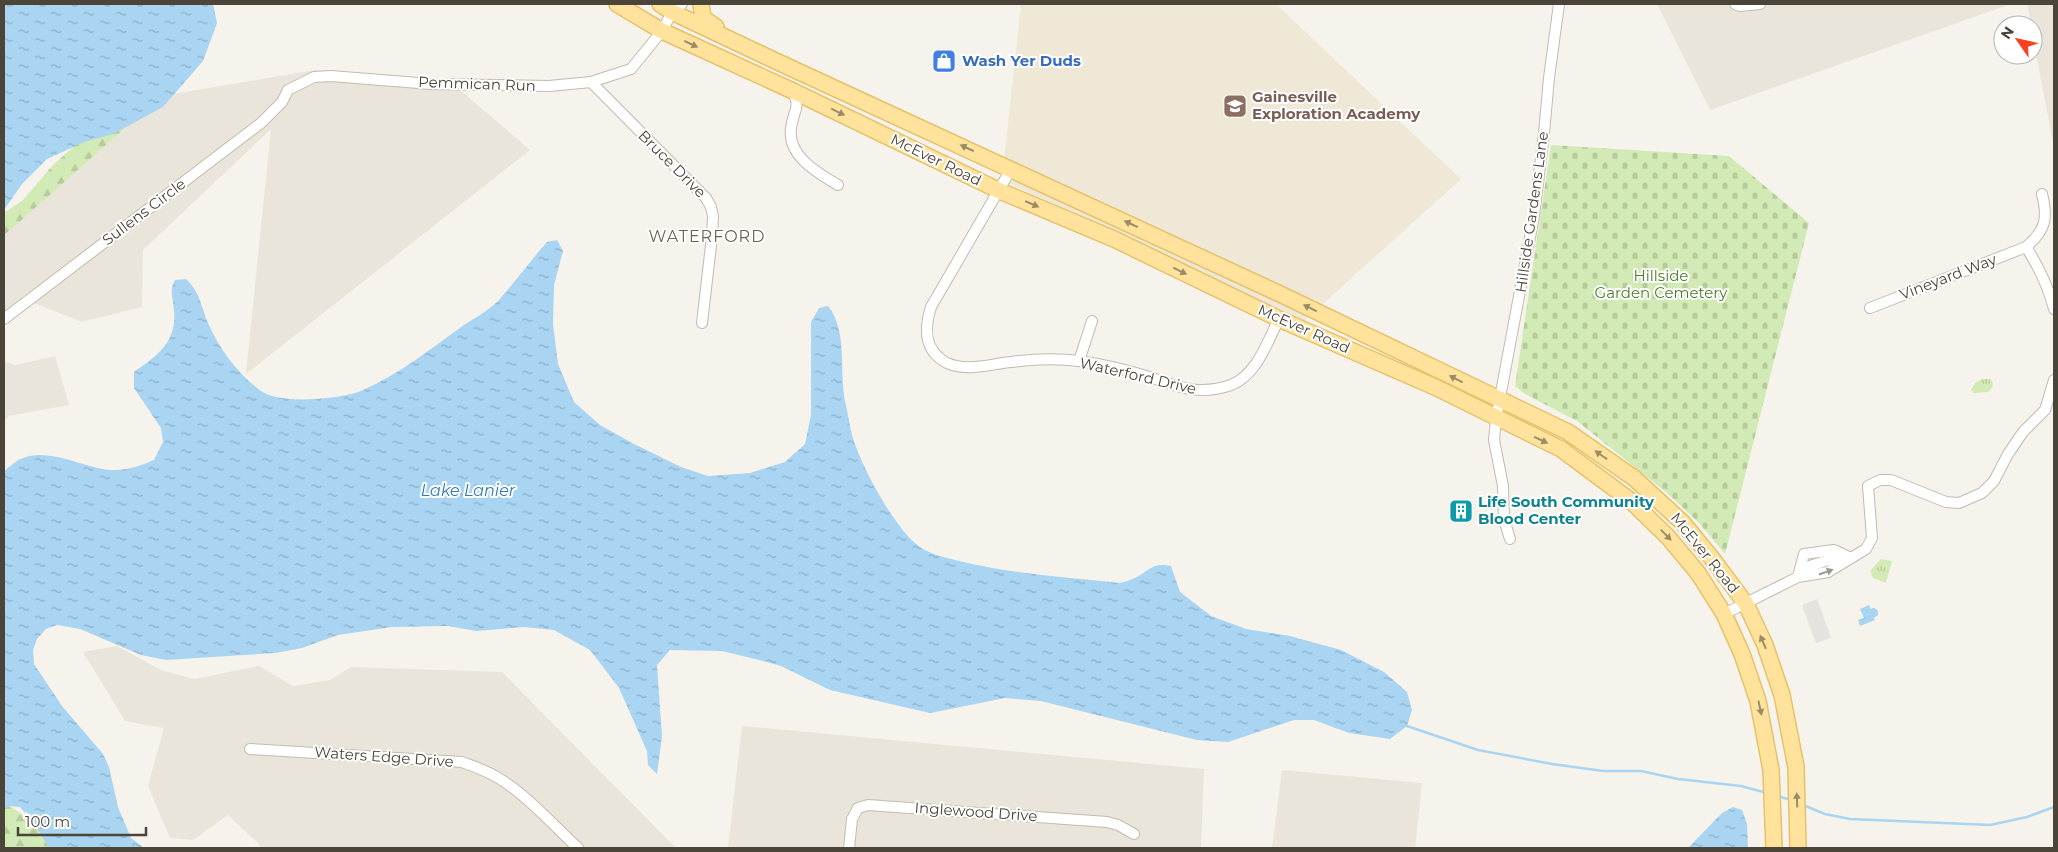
<svg xmlns="http://www.w3.org/2000/svg" width="2058" height="852" font-family="Montserrat,sans-serif">
	<defs>
		<pattern id="grass-tufts" width="24" height="20" patternUnits="userSpaceOnUse" patternTransform="scale(1.25)"><rect width="24" height="20" fill="#d2eab5"/><path d="M3 7l-1-3M5 7V3M7 7l1-3M15 17l-1-3M17 17v-4M19 17l1-3" fill="none" stroke="#b6ca9c"/></pattern>
		<pattern id="forest-firs" width="22" height="20" patternUnits="userSpaceOnUse" patternTransform="scale(1.25)"><rect width="22" height="20" fill="#d2eab5"/><path d="M5 1l3.5 6h-7zM16 11l3.5 6h-7z" fill="#b6ca9c"/></pattern>
		<pattern id="cemetery-stones" width="16" height="16" patternUnits="userSpaceOnUse" patternTransform="scale(1.25)"><rect width="16" height="16" fill="#d2eab5"/><path d="M2 7V4a2 2 0 0 1 4 0v3zM10 15v-3a2 2 0 0 1 4 0v3z" fill="#b6ca9c"/></pattern>
		<pattern id="water-ripples" width="26" height="14" patternUnits="userSpaceOnUse" patternTransform="scale(1.25)"><rect width="26" height="14" fill="#a9d4f2"/><path d="M2 4q2-2 4 0t4 0M15 11q2-2 4 0t4 0" fill="none" stroke="#8caec5"/></pattern>
	</defs>
	<rect width="100%" height="100%" fill="#f6f3ec"/>
	<g fill="#eae5da">
		<path d="M1657,4H2011L1710,110Z"/>
		<path d="M2027,4H2054V148L2033,38V25H2031Z"/>
		<path d="M315,70L453,84L530,150L246,374L271,129L143,250L142,307L82,322L26,300L4,316V235L161,96Z"/>
		<path d="M55,356L69,405L9,416L4,421V361L16,365Z"/>
		<path d="M117,646L161,670L194,679L259,666L293,686L330,680L351,667L502,672L676,848H257L260,845L228,815L193,840L170,838L148,786L164,728L125,721L83,652Z"/>
		<path d="M742,726L1204,769L1201,848H728Z"/>
		<path d="M1282,770L1422,783L1415,848H1272Z"/>
	</g>
	<path fill="#efe8d6" d="M1021,4H1276L1461,179L1303,322L1002,180Z"/>
	<g fill="url(#grass-tufts)">
		<path d="M1982,379H1990L1993,383L1992,388L1988,392L1974,393L1971,390L1975,383Z"/>
		<path d="M1881,559L1892,561L1886,583L1873,578L1870,571Z"/>
	</g>
	<g fill="url(#forest-firs)">
		<path d="M161,96L16,225L4,235V213L23,200L53,165L90,132Z"/>
		<path d="M4,802L39,826L62,848H4Z"/>
	</g>
	<path fill="url(#cemetery-stones)" d="M1551,145L1729,156L1809,223L1725,554L1699,523L1666,492L1577,421L1525,394L1515,386Z"/>
	<path fill="#e5e3e0" d="M1817,599L1831,638L1816,643L1802,605Z"/>
	<g fill="url(#water-ripples)">
		<path d="M4,4H213L217,23L203,61L163,107L113,134L84,142L47,159L22,184L4,210Z"/>
		<path d="M557,240L563,251L554,285L553,324L558,364L574,402L600,425L634,444L681,467L708,476L750,473L785,462L805,444L811,415V322L819,308L828,306C848,331 839,371 845,401C848,412 849,424 852,435C860,464 895,530 920,547C930,554 946,558 959,561C1011,574 1066,577 1120,583C1125,582 1130,580 1135,578C1150,570 1153,562 1171,566L1180,592L1211,616L1246,629L1290,636L1341,650L1384,672L1407,692L1412,710L1407,726L1390,739L1349,733L1314,720H1294L1228,742L1197,740L1041,701L1005,698L930,713L830,690L781,666L763,661L722,651L670,650L657,665L662,736L657,774L648,765L647,751L619,688L590,650L554,630L524,627L476,631L448,626L392,627L338,635L302,648L275,653L166,660L141,655L80,629L57,625L46,629L37,639L33,650L34,664L62,706L103,754L109,767L118,807L131,838L144,848H49L36,827L20,807L8,806L4,810V471C10,467 16,460 23,458C47,449 74,463 98,468C118,473 136,468 154,460L163,442L161,428L134,388V372C158,355 177,342 174,310C173,298 169,291 175,280L186,279C200,292 201,306 208,323C220,350 237,373 261,391C280,405 340,399 361,391C398,375 432,348 464,325C475,318 489,310 498,301C515,282 530,261 547,242Z"/>
		<path d="M1869,605L1871,609L1874,608L1878,611V615L1874,618L1875,620L1860,626L1858,620L1864,618L1860,609Z"/>
		<path d="M1733,807L1742,810L1747,824L1748,848H1688L1722,813Z"/>
	</g>
	<g fill="none" stroke-linecap="round" stroke-linejoin="round">
		<g stroke="#a9d4f2" stroke-width="2.5">
			<path d="M1407,726L1478,750L1552,764L1603,771H1641L1678,779L1741,786L1767,793"/>
			<path d="M1777,796L1791,800"/>
			<path d="M1803,805L1825,814L1850,819L1990,825L2027,817L2054,807"/>
		</g>
		<g stroke="#c2bbae" stroke-width="12">
			<g id="minor">
				<path d="M1735,4L1740,6L1760,4"/>
				<path d="M591,82L706,198L711,207L713,216L712,237L702,323"/>
				<path d="M793,91C801,110 793,110 791,128C787,156 818,173 838,185"/>
				<path d="M1011,169L931,307C924,329 924,351 947,363C967,372 990,364 1011,362C1033,359 1057,358 1079,361C1100,364 1122,369 1143,375C1175,385 1196,397 1231,385C1257,375 1267,342 1279,319"/>
				<path d="M2026,247C2046,230 2048,218 2042,194"/>
				<path d="M1870,308L2026,247C2039,267 2048,286 2054,309"/>
				<path d="M4,319L261,123L282,102L288,90L314,77L331,76L431,84L549,86L591,82L631,69L662,31L672,12L682,4"/>
				<path d="M1079,361L1092,321"/>
				<path d="M1510,539L1504,519L1503,486L1494,440L1496,419L1534,216L1544,133L1549,78L1559,4"/>
				<path d="M1800,569L1829,560L1847,558"/>
				<path d="M1798,577L1804,554L1834,550L1851,558"/>
				<path d="M1724,614L1798,577L1828,572L1866,549L1872,538L1868,486L1880,480H1891L1946,502L1959,503L1982,493L1994,481L2008,454L2023,432L2045,410L2054,380"/>
				<path d="M250,749L462,762C475,767 488,771 500,779C529,797 553,825 578,848"/>
				<path d="M849,848L852,819L858,808L868,805L1107,822L1118,825L1134,834"/>
			</g>
		</g>
		<g stroke="#e6c16a" stroke-width="18">
			<g id="primary">
				<path d="M617,4L662,31L793,91L1000,191L1114,239L1279,319L1435,387L1561,449L1631,501L1668,537L1698,573L1724,614L1742,654L1758,701L1771,770L1774,848"/>
				<path d="M660,4L672,12L780,63L1278,293L1568,432L1634,478L1683,523L1714,561L1746,604L1765,645L1782,695L1796,767L1798,848"/>
				<path d="M701,4L703,18L716,27"/>
			</g>
		</g>
		<use href="#minor" stroke="#fff" stroke-width="10"/>
		<use href="#primary" stroke="#ffe39c" stroke-width="15"/>
	</g>
	<defs><path id="oneway-solid" d="M-6-.8H1V-3.2L6.5 0L1 3.2V.8H-6Z" transform="scale(1.25)"/></defs>
	<g fill="#9c8c66">
		<use href="#oneway-solid" transform="translate(691 44) rotate(25)"/>
		<use href="#oneway-solid" transform="translate(838 112) rotate(26)"/>
		<use href="#oneway-solid" transform="translate(967 148) rotate(-155)"/>
		<use href="#oneway-solid" transform="translate(1032 204) rotate(23)"/>
		<use href="#oneway-solid" transform="translate(1131 224) rotate(-155)"/>
		<use href="#oneway-solid" transform="translate(1180 271) rotate(26)"/>
		<use href="#oneway-solid" transform="translate(1310 308) rotate(-154)"/>
		<use href="#oneway-solid" transform="translate(1456 379) rotate(-153)"/>
		<use href="#oneway-solid" transform="translate(1541 440) rotate(25)"/>
		<use href="#oneway-solid" transform="translate(1601 455) rotate(-145)"/>
		<use href="#oneway-solid" transform="translate(1666 535) rotate(46)"/>
		<use href="#oneway-solid" transform="translate(1763 642) rotate(-113)"/>
		<use href="#oneway-solid" transform="translate(1760 708) rotate(78)"/>
		<use href="#oneway-solid" transform="translate(1797 800) rotate(-92)"/>
	</g>
	<use fill="#9c9892" href="#oneway-solid" transform="translate(1826 572) rotate(-19)"/>
	<defs>
		<g id="shop-square" transform="scale(1.25)"><rect x="-9" y="-9" width="18" height="18" rx="4" fill="#3f7fe0" stroke="#fff"/><path d="M-5-2.5h2.3a2.7 3.5 0 0 1 5.4 0H5L5.5 6h-11ZM-1.5-2.5h3a1.5 2.3 0 0 0-3 0Z" fill="#fff"/></g>
		<g id="school-square" transform="scale(1.25)"><rect x="-9" y="-9" width="18" height="18" rx="4" fill="#8d6e63" stroke="#fff"/><path d="M0-5L7-2L0 1L-7-2ZM-4 1L0 2.5L4 1V4Q0 6-4 4Z" fill="#fff"/></g>
		<g id="building-square" transform="scale(1.25)"><rect x="-9" y="-9" width="18" height="18" rx="4" fill="#0f9aa8" stroke="#fff"/><path d="M-4-6H4V6H1V3H-1V6H-4ZM-2.5-4.3h1.7v1.8h-1.7ZM.8-4.3h1.7v1.8H.8ZM-2.5-1h1.7V.8h-1.7ZM.8-1h1.7V.8H.8Z" fill="#fff"/></g>
	</defs>
	<g fill-rule="evenodd">
		<use href="#shop-square" x="944" y="61"/>
		<use href="#school-square" x="1235" y="106"/>
		<use href="#building-square" x="1461" y="511"/>
	</g>
	<g text-anchor="middle" stroke-width="4" stroke-linejoin="round" paint-order="stroke">
		<g font-size="15" font-weight="bold" fill="#366cbe" stroke="#fff" text-anchor="start">
			<text x="962" y="66">Wash Yer Duds</text>
		</g>
		<g font-size="15" fill="#4b4439" stroke="#fff">
			<text transform="translate(477 84) rotate(2)" y="5">Pemmican Run</text>
			<text transform="translate(936 160) rotate(26)" y="5">McEver Road</text>
			<text transform="translate(672 164) rotate(45)" y="5">Bruce Drive</text>
			<text transform="translate(144 212) rotate(-37)" y="5">Sullens Circle</text>
			<text transform="translate(1532 212) rotate(-82)" y="5">Hillside Gardens Lane</text>
			<text transform="translate(1948 277) rotate(-21)" y="5">Vineyard Way</text>
			<text transform="translate(1304 329) rotate(24)" y="5">McEver Road</text>
			<text transform="translate(1138 376) rotate(13)" y="5">Waterford Drive</text>
			<text transform="translate(1705 553) rotate(51)" y="5">McEver Road</text>
			<text transform="translate(384 757) rotate(4)" y="5">Waters Edge Drive</text>
			<text transform="translate(976 812) rotate(4)" y="5">Inglewood Drive</text>
		</g>
		<g font-size="15" font-weight="bold" fill="#785e54" stroke="#fff" text-anchor="start">
			<text x="1252" y="102">Gainesville<tspan x="1252" dy="17">Exploration Academy</tspan></text>
		</g>
		<g font-size="15" fill="#4a7f2a" stroke="#fff">
			<text x="1661" y="281">Hillside<tspan x="1661" dy="17">Garden Cemetery</tspan></text>
		</g>
		<g font-size="15" font-weight="bold" fill="#0d838f" stroke="#fff" text-anchor="start">
			<text x="1478" y="507">Life South Community<tspan x="1478" dy="17">Blood Center</tspan></text>
		</g>
		<g font-size="16" letter-spacing="1" fill="#6e6250" stroke="#fff">
			<text x="707" y="242">WATERFORD</text>
		</g>
		<g font-size="16" font-style="italic" fill="#2e7ab2" stroke="#fff">
			<text x="468" y="496">Lake Lanier</text>
		</g>
	</g>
	<rect width="2058" height="852" fill="none" stroke="#4b4439" stroke-width="10"/>
	<g transform="translate(2018 40) rotate(304)"><circle r="24" fill="#ffffff" stroke="#b7b4b0"/>
	<path d="M0-4L9 19L0 12L-9 19Z" fill="#fc3f1d"/>
	<text y="-8" font-size="14" font-weight="bold" text-anchor="middle" fill="#4b4439">N</text>
	</g>
	<path d="M18 827v8h128v-8" fill="none" stroke="#4b4439" stroke-width="2.5"/>
	<text x="25" y="827" font-size="15" fill="#4b4439" stroke="#ffffff" stroke-width="4" paint-order="stroke">100 m</text>
</svg>
